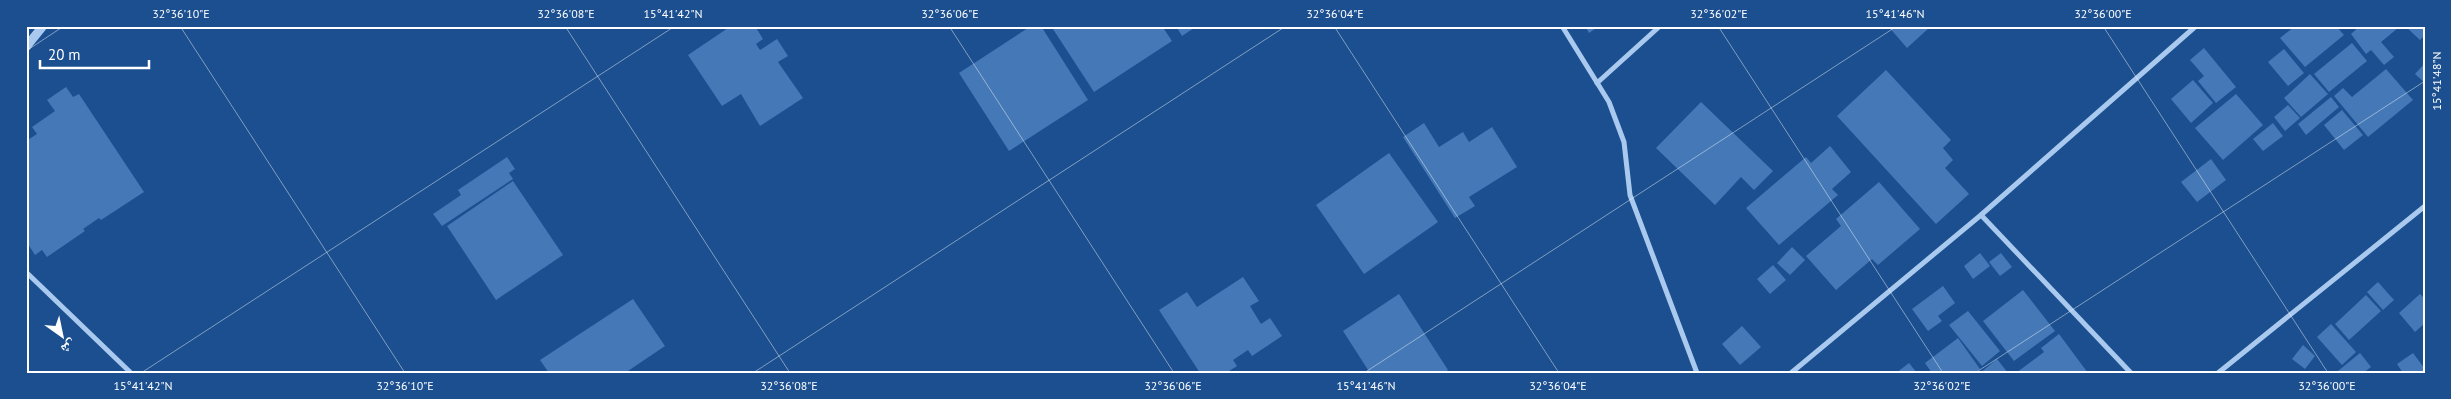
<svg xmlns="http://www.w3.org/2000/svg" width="2451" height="399" font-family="'PT Sans','Noto Naskh Arabic',sans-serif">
	<rect width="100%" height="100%" fill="#1b4f8f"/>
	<g fill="#4478b7">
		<path d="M731,26H755L763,39L756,44L760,50L777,39L788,56L778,62L803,98L760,126L741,94L722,106L688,55Z"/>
		<path d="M1031,26H1041L1088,100L1009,151L959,73Z"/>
		<path d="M1051,26H1162L1172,41L1094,92Z"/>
		<path d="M1176,26H1197L1182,36Z"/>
		<path d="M1585,26H1599L1589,33Z"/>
		<path d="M1888,26H1929L1930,27L1907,48Z"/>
		<path d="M2295,26H2336L2344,35L2305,67L2280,38Z"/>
		<path d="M2360,26H2396L2398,28L2381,42L2394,57L2384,65L2371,50L2366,54L2351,34Z"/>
		<path d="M2405,26H2425V35L2420,40Z"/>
		<path d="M2352,43L2367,61L2329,92L2314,74Z"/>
		<path d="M2204,48L2236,87L2216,103L2198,81L2204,76L2190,60Z"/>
		<path d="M2284,49L2304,73L2288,86L2268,62Z"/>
		<path d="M2425,63V83L2415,74Z"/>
		<path d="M2386,69L2413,100L2368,137L2334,96L2343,88L2352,97Z"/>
		<path d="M1886,70L1951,140L1943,148L1953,160L1945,168L1969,194L1936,224L1837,116Z"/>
		<path d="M2310,74L2328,94L2301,117L2284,98Z"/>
		<path d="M2193,80L2213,103L2191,123L2171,99Z"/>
		<path d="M66,87L73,97L79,94L144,192L101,220L99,218L83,229L85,231L47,257L42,250L35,255L26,241V141L37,134L32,127L55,111L47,100Z"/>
		<path d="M2236,94L2263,125L2223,160L2195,128Z"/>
		<path d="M2331,97L2339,107L2306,135L2298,124Z"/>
		<path d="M1701,102L1773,171L1754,190L1741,177L1715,205L1656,148Z"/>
		<path d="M2288,105L2300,118L2285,131L2274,117Z"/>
		<path d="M2342,110L2363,135L2344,150L2324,125Z"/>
		<path d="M1424,123L1439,147L1463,132L1469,142L1492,127L1517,167L1469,197L1475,206L1455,218L1403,137Z"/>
		<path d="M2273,123L2283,136L2263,151L2253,139Z"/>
		<path d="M1830,146L1851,172L1832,189L1838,195L1779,245L1746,208L1806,157L1811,163Z"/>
		<path d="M1389,153L1438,222L1364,274L1316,205Z"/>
		<path d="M507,157L515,169L509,173L513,179L442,226L433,214L461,195L458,190Z"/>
		<path d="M2211,159L2226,180L2197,202L2181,182Z"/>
		<path d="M513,181L563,255L496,300L447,226Z"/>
		<path d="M1879,182L1920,229L1878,265L1872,259L1836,290L1806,256L1841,226L1836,219Z"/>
		<path d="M1792,247L1805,260L1790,275L1777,263Z"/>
		<path d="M1980,253L1990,266L1973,279L1964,266Z"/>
		<path d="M2001,253L2012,267L2000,276L1989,262Z"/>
		<path d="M1773,265L1786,280L1770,294L1757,279Z"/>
		<path d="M1243,277L1259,301L1250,306L1261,324L1270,318L1282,336L1252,356L1248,350L1233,360L1237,366L1226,373H1200L1159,310L1187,292L1197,307Z"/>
		<path d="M2378,282L2394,300L2383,310L2367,292Z"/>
		<path d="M1943,286L1955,303L1938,316L1942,321L1928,331L1912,309Z"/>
		<path d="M2023,290L2055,331L2014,361L1983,321Z"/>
		<path d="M1399,294L1448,370L1444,373H1370L1343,331Z"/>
		<path d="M2420,294L2425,299V323L2415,332L2399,313Z"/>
		<path d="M2366,295L2381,311L2349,340L2335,324Z"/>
		<path d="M633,299L665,346L625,373H549L540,360Z"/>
		<path d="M1968,311L2000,351L1982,366L1949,325Z"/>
		<path d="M2331,324L2356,352L2342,365L2317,337Z"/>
		<path d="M1742,326L1761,347L1740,365L1722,344Z"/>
		<path d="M2059,334L2088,373H2016L2044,352L2041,348Z"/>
		<path d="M1958,338L1980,369L1975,373H1932L1925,363Z"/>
		<path d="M2303,345L2315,356L2305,369L2292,359Z"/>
		<path d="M2360,353L2371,367L2363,373L2338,371Z"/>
		<path d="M2413,353L2425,369V373H2403L2397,364Z"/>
		<path d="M1997,359L2008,373H1980Z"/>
		<path d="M1909,363L1917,373H1896Z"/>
	</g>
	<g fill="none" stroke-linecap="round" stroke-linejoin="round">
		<g stroke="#a9c9ee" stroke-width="5">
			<path d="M1562,26L1609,102L1624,142L1630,195L1697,373"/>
			<path d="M1597,83L1660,26"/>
			<path d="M1981,215L2131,373"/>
			<path d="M26,272L131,373"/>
			<path d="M1791,373L1981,215L2196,26"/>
			<path d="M2218,373L2425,206"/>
		</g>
		<path stroke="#a9c9ee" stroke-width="9" d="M26,47L43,26"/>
	</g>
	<path fill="none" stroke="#fff" stroke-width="1" stroke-opacity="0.45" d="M180,26L405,373M565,26L790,373M949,26L1174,373M1334,26L1559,373M1718,26L1943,373M2103,26L2328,373M26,51L64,26M141,373L675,26M753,373L1286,26M1364,373L1897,26M1975,373L2425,81"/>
	<rect width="2451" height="399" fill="none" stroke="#1b4f8f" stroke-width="55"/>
	<g transform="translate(62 336) rotate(147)" stroke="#1b4f8f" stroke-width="4" paint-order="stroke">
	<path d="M0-4L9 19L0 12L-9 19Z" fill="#ffffff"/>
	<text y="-8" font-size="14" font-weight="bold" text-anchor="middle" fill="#ffffff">ش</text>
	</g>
	<path d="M40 60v8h109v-8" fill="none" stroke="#ffffff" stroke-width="2.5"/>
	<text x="48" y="60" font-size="15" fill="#ffffff" stroke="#1b4f8f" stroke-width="4" paint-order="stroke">20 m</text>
	<rect x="28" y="28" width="2396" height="344" fill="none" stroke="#fff" stroke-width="2"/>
	<g font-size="12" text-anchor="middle" fill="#fff">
		<text x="181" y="18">32°36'10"E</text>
		<text x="566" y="18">32°36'08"E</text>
		<text x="673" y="18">15°41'42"N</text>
		<text x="950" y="18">32°36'06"E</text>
		<text x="1335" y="18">32°36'04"E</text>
		<text x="1719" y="18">32°36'02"E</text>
		<text x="1895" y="18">15°41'46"N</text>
		<text x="2103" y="18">32°36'00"E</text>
		<text transform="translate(2437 81) rotate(-90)" y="4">15°41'48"N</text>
		<text x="143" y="390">15°41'42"N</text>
		<text x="405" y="390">32°36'10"E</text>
		<text x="789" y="390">32°36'08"E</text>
		<text x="1173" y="390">32°36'06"E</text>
		<text x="1366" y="390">15°41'46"N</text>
		<text x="1558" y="390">32°36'04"E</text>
		<text x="1942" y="390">32°36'02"E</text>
		<text x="2327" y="390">32°36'00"E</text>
	</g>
</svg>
